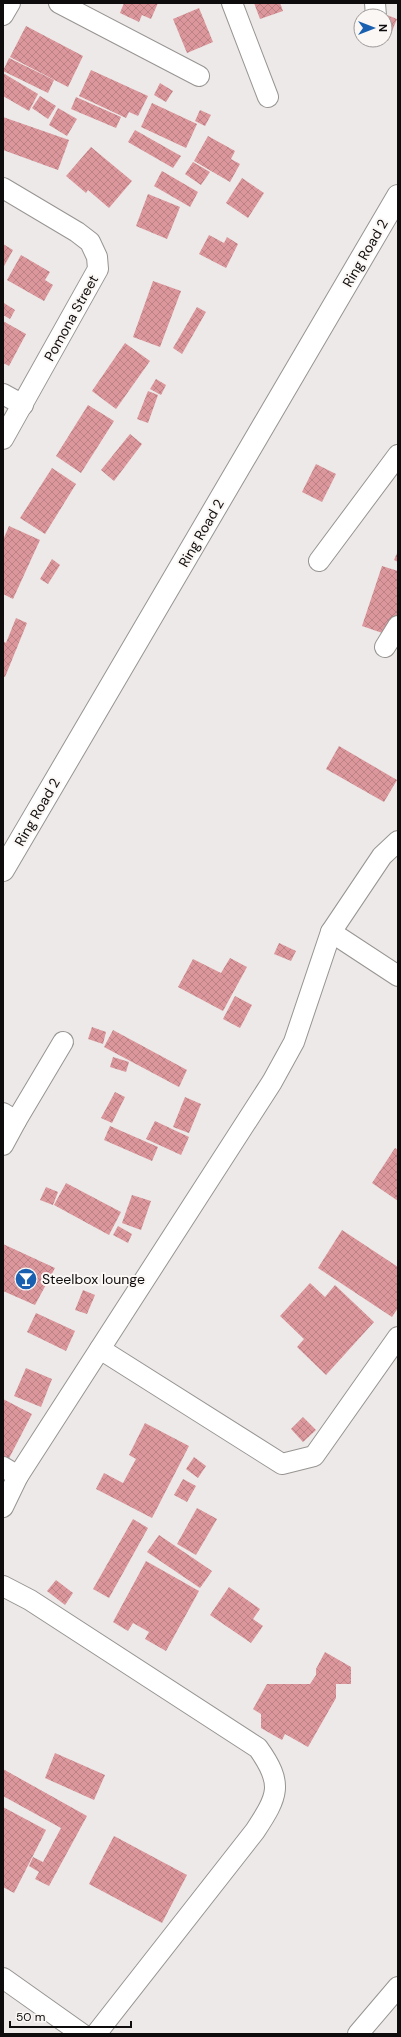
<svg xmlns="http://www.w3.org/2000/svg" width="401" height="2037" font-family="'DM Sans',sans-serif">
	<defs>
		<pattern id="building-cross-hatch" width="8" height="8" patternUnits="userSpaceOnUse"><rect width="8" height="8" fill="#db979b"/><path d="M0 0l8 8M0 8l8-8" fill="none" stroke="#bb8184"/></pattern>
	</defs>
	<rect width="100%" height="100%" fill="#ede9e8"/>
	<g fill="url(#building-cross-hatch)">
		<path d="M124,3H158L151,19L142,15L139,22L120,13Z"/>
		<path d="M254,3H280L283,11L260,19Z"/>
		<path d="M199,8L213,42L187,53L173,19Z"/>
		<path d="M387,15L397,19L388,41L385,40V21Z"/>
		<path d="M26,26L83,56L68,87L10,57Z"/>
		<path d="M9,58L54,80L48,93L3,71Z"/>
		<path d="M91,70L148,96L138,116L129,112L126,118L79,96Z"/>
		<path d="M3,73L38,94L29,111L3,96Z"/>
		<path d="M160,83L173,91L166,102L154,95Z"/>
		<path d="M40,96L56,106L48,119L32,108Z"/>
		<path d="M76,97L121,117L116,128L71,109Z"/>
		<path d="M152,103L197,124L186,148L141,127Z"/>
		<path d="M58,108L77,119L67,136L49,125Z"/>
		<path d="M200,110L211,115L205,126L195,121Z"/>
		<path d="M3,117L69,140L58,170L3,150Z"/>
		<path d="M135,130L181,156L173,168L128,142Z"/>
		<path d="M208,136L235,151L231,159L240,164L230,182L194,161Z"/>
		<path d="M91,147L132,181L109,208L88,190L86,193L66,176Z"/>
		<path d="M193,162L210,172L201,185L185,174Z"/>
		<path d="M162,171L198,192L190,207L154,186Z"/>
		<path d="M242,178L264,193L248,218L226,203Z"/>
		<path d="M148,194L180,207L167,239L136,226Z"/>
		<path d="M209,235L224,243L227,237L238,244L226,268L199,254Z"/>
		<path d="M3,244L13,250L3,268Z"/>
		<path d="M21,255L50,272L45,280L53,285L44,301L7,280Z"/>
		<path d="M153,281L181,291L160,347L133,337Z"/>
		<path d="M4,303L15,310L10,319L3,315Z"/>
		<path d="M197,307L206,312L182,354L173,348Z"/>
		<path d="M3,321L26,334L9,366L3,363Z"/>
		<path d="M125,343L150,361L116,409L92,391Z"/>
		<path d="M156,379L166,385L161,395L150,389Z"/>
		<path d="M148,391L158,395L148,423L137,419Z"/>
		<path d="M88,405L114,421L81,473L56,456Z"/>
		<path d="M130,434L142,444L114,481L101,470Z"/>
		<path d="M316,464L336,474L322,502L302,492Z"/>
		<path d="M52,468L76,484L45,534L20,518Z"/>
		<path d="M9,526L40,540L13,599L3,594V540Z"/>
		<path d="M398,551V562L394,560Z"/>
		<path d="M52,559L60,565L48,584L40,579Z"/>
		<path d="M382,566L398,571V614L391,636L362,626Z"/>
		<path d="M16,618L27,623L5,677L3,676V641L6,643Z"/>
		<path d="M339,746L397,780L384,802L326,769Z"/>
		<path d="M279,943L296,951L291,961L274,954Z"/>
		<path d="M230,958L247,967L223,1011L178,987L193,959L221,973Z"/>
		<path d="M235,996L252,1005L240,1028L223,1019Z"/>
		<path d="M92,1027L106,1032L103,1044L88,1039Z"/>
		<path d="M113,1030L187,1070L179,1087L104,1047Z"/>
		<path d="M113,1057L129,1062L126,1072L110,1067Z"/>
		<path d="M115,1092L125,1097L112,1123L101,1118Z"/>
		<path d="M185,1097L201,1104L189,1133L173,1127Z"/>
		<path d="M155,1121L189,1137L181,1155L146,1139Z"/>
		<path d="M110,1126L158,1147L152,1161L104,1140Z"/>
		<path d="M395,1148L398,1150V1201L372,1183Z"/>
		<path d="M66,1183L121,1212L109,1235L54,1205Z"/>
		<path d="M46,1187L58,1192L53,1205L40,1200Z"/>
		<path d="M132,1195L151,1201L141,1230L122,1223Z"/>
		<path d="M118,1226L132,1234L128,1243L113,1235Z"/>
		<path d="M342,1230L398,1267V1308L392,1317L318,1268Z"/>
		<path d="M3,1244L55,1268L35,1305L3,1291Z"/>
		<path d="M310,1283L325,1297L335,1285L374,1322L326,1375L297,1347L304,1339L280,1316Z"/>
		<path d="M83,1290L95,1295L87,1314L75,1310Z"/>
		<path d="M36,1313L75,1331L66,1351L27,1332Z"/>
		<path d="M26,1368L52,1379L41,1407L14,1396Z"/>
		<path d="M3,1399L32,1414L5,1466L3,1465Z"/>
		<path d="M303,1417L316,1430L303,1442L291,1429Z"/>
		<path d="M145,1423L189,1446L152,1518L96,1489L104,1473L123,1483L136,1459L129,1455Z"/>
		<path d="M194,1457L206,1466L198,1478L186,1469Z"/>
		<path d="M183,1479L196,1486L187,1502L174,1495Z"/>
		<path d="M197,1508L217,1519L196,1555L177,1544Z"/>
		<path d="M133,1519L148,1528L109,1598L93,1589Z"/>
		<path d="M159,1535L212,1571L200,1588L147,1552Z"/>
		<path d="M146,1561L199,1591L166,1651L145,1639L149,1632L133,1623L128,1631L113,1622Z"/>
		<path d="M56,1580L73,1593L65,1605L47,1591Z"/>
		<path d="M229,1587L260,1609L253,1619L263,1626L251,1643L210,1615Z"/>
		<path d="M325,1652L351,1667V1684H336V1698L308,1747L285,1734L282,1740L261,1728V1714L253,1709L267,1684H310L316,1675V1669Z"/>
		<path d="M55,1753L105,1775L94,1800L45,1778Z"/>
		<path d="M3,1769L87,1816L49,1886L35,1879L39,1872L29,1866L33,1857L43,1862L61,1828L3,1796Z"/>
		<path d="M3,1807L46,1830L14,1893L3,1887Z"/>
		<path d="M114,1836L187,1875L162,1923L89,1884Z"/>
	</g>
	<g fill="none" stroke-linecap="round" stroke-linejoin="round">
		<g stroke="#979492" stroke-width="22">
			<g id="minor">
				<path d="M59,3L199,76"/>
				<path d="M232,3L268,97"/>
				<path d="M375,3L376,16"/>
				<path d="M3,15L10,3"/>
				<path d="M3,188L77,232L90,242L97,257L98,269L3,439"/>
				<path d="M3,394L23,405"/>
				<path d="M319,561L398,455"/>
				<path d="M385,647L398,626"/>
				<path d="M331,932L398,976"/>
				<path d="M3,1113L16,1121L3,1145"/>
				<path d="M16,1121L63,1042"/>
				<path d="M100,1349L282,1464L314,1456L398,1337"/>
				<path d="M3,1467L18,1476"/>
				<path d="M3,1507L18,1476L272,1082L294,1042L331,932L382,856L398,841"/>
				<path d="M3,1586L30,1600L258,1748C284,1784 278,1796 255,1831L96,2034"/>
				<path d="M3,1978L82,2034"/>
				<path d="M358,2034L398,1987"/>
			</g>
		</g>
		<g stroke="#979492" stroke-width="24">
			<path id="major" d="M3,870L398,196"/>
		</g>
		<use href="#minor" stroke="#fff" stroke-width="20"/>
		<use href="#major" stroke="#fff" stroke-width="22"/>
	</g>
	<defs>
		<g id="bar-disc" transform="scale(1.15)"><circle r="9.5" fill="#1960b0" stroke="#faf7f5"/><path d="M-6-5H6L.8 .8V4.5H3.5V6h-7V4.5H-.8V.8Z" fill="#fff"/></g>
	</defs>
	<g fill-rule="evenodd">
		<use href="#bar-disc" x="26" y="1279"/>
	</g>
	<g text-anchor="middle" stroke-width="4" stroke-linejoin="round" paint-order="stroke">
		<g font-size="14" fill="#0e0c0c" stroke="#faf7f5">
			<text transform="translate(365 253) rotate(-60)" y="5">Ring Road 2</text>
			<text transform="translate(71 318) rotate(-61)" y="5">Pomona Street</text>
			<text transform="translate(201 533) rotate(-60)" y="5">Ring Road 2</text>
			<text transform="translate(37 812) rotate(-60)" y="5">Ring Road 2</text>
		</g>
		<g font-size="14" fill="#0e0c0c" stroke="#faf7f5" text-anchor="start">
			<text x="42" y="1284">Steelbox lounge</text>
		</g>
	</g>
	<rect width="401" height="2037" fill="none" stroke="#0e0c0c" stroke-width="8"/>
	<g transform="translate(373 28) rotate(90)"><circle r="19" fill="#faf7f5" stroke="#9c9998"/>
	<path d="M0-3L7 15L0 10L-7 15Z" fill="#1960b0"/>
	<text y="-6" font-size="11" font-weight="bold" text-anchor="middle" fill="#0e0c0c">N</text>
	</g>
	<path d="M10 2021v6h121v-6" fill="none" stroke="#0e0c0c" stroke-width="2"/>
	<text x="16" y="2021" font-size="12" fill="#0e0c0c" stroke="#faf7f5" stroke-width="3" paint-order="stroke">50 m</text>
</svg>
